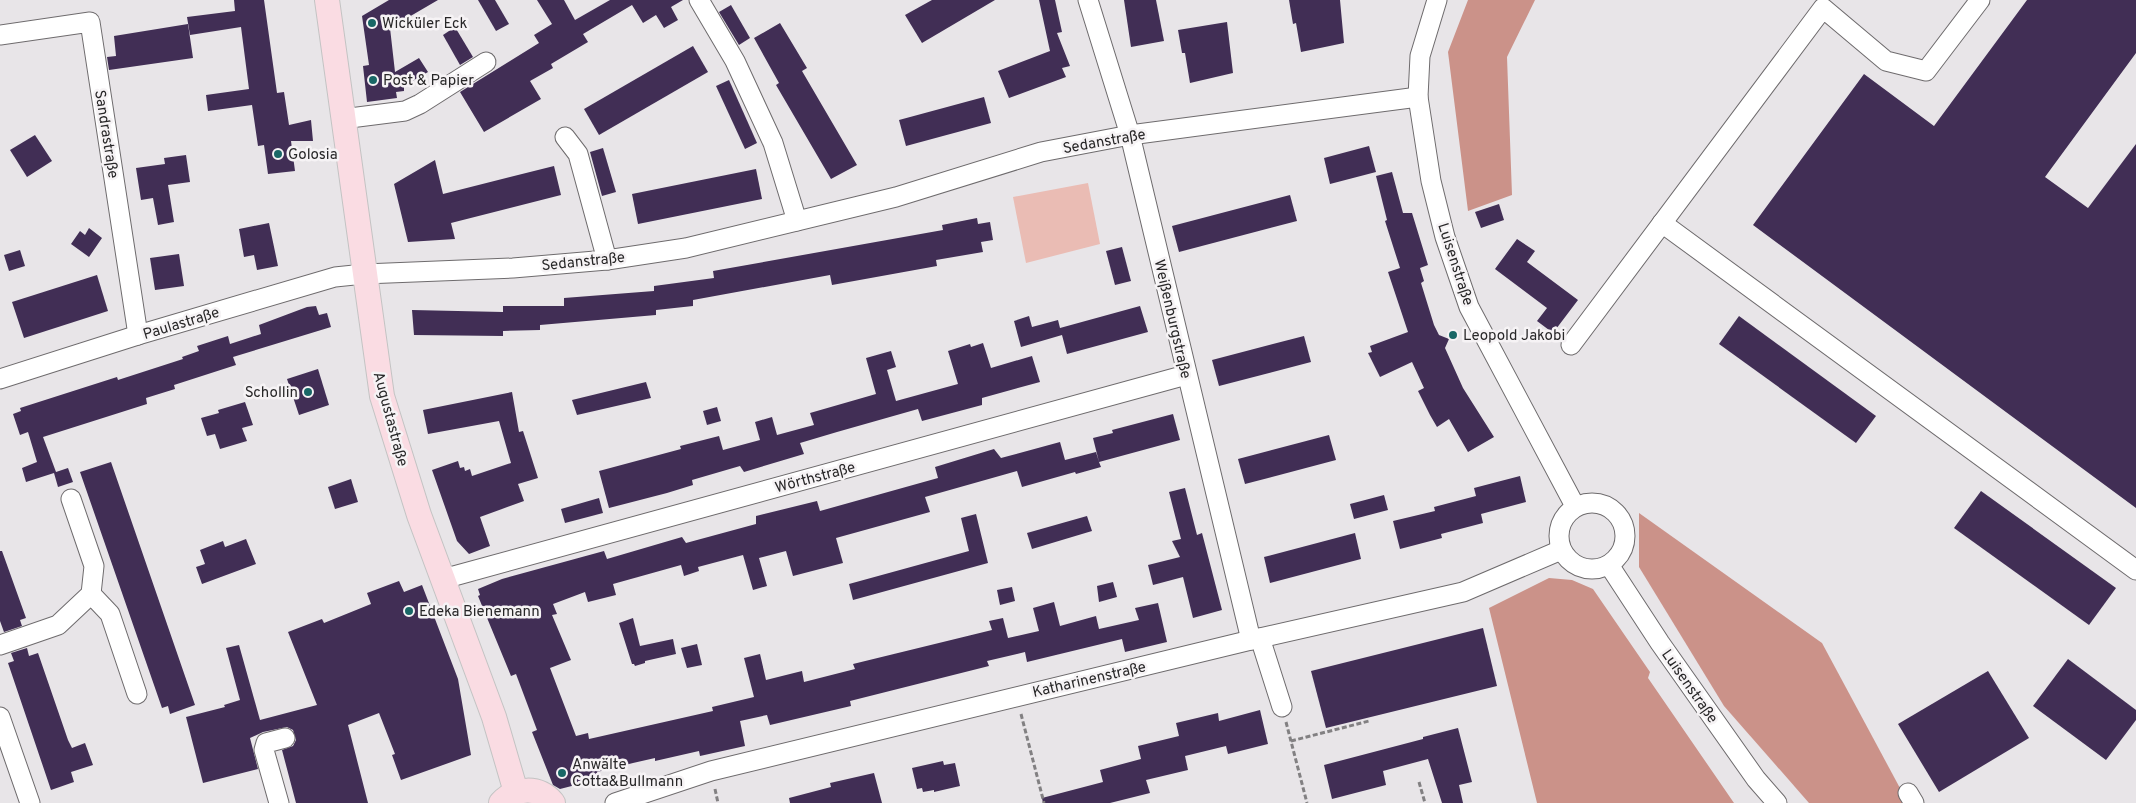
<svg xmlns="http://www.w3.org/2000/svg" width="2136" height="803" font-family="Overpass,sans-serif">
	<rect width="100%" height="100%" fill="#e8e5e8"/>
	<path fill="#eabcb4" d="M1088,183L1100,244L1026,263L1013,197Z"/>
	<g fill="#cb9289">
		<path d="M1468,0H1535L1507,57L1512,195L1468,211L1448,52Z"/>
		<path d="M1639,513L1822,643L1908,803H1809L1724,706L1639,567Z"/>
		<path d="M1549,578L1572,580L1593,589L1650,672L1648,678L1734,803H1537L1489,608Z"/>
	</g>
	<g fill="#412e55">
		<path d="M234,0H264L277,93L284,92L289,125L311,120L313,141H291L295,171L268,174L264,145L258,146L252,105L208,111L206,95L249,89L241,27L190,35L187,17L235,11Z"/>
		<path d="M389,0H438L390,28L395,72L419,58L428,72L404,86V91L396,92L397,98L367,102L363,66L369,65L362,16Z"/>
		<path d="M478,0H495L509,24L496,31Z"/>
		<path d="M537,0H564L575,20L610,0H683L671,7L678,20L664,28L656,15L643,23L632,5L583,34L588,42L551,64L553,68L530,81L541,99L484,132L460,92L539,43L534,35L552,24Z"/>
		<path d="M932,0H995L922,43L905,15Z"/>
		<path d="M1039,0H1055L1062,32L1057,33L1070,66L1062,68L1066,77L1009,98L998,71L1050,51Z"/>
		<path d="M1124,0H1156L1164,41L1131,47Z"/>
		<path d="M1289,0H1340L1344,43L1301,52L1296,23L1293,24Z"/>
		<path d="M2027,0H2136V53L2045,177L2088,208L2136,144V508L1753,225L1864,74L1934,126Z"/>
		<path d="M731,5L750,38L739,45L719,12Z"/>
		<path d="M1227,22L1233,73L1190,83L1185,53H1182L1178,30Z"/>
		<path d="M780,23L807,68L802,71L857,165L831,179L776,85L779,83L754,38Z"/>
		<path d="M188,24L193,58L109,70L107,57L116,56L114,36Z"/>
		<path d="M455,27L473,57L460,65L443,35Z"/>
		<path d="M693,46L708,72L599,135L584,109Z"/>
		<path d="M729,80L757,143L745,149L716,86Z"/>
		<path d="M984,97L991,123L906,146L899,120Z"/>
		<path d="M35,135L52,161L27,177L10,150Z"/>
		<path d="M1369,146L1376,172L1330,184L1324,158Z"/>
		<path d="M603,148L616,192L602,196L590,152Z"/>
		<path d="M186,155L190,182L168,185L174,222L158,225L153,198L141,200L136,168L165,164L164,158Z"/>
		<path d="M435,160L443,194L554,166L561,195L451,223L455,239L408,242L394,184Z"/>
		<path d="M756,169L762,199L638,224L632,194Z"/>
		<path d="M1392,172L1403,213H1412L1428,265L1420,268L1424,281L1421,283L1434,325L1439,335L1449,339L1445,348L1463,388L1494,437L1468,452L1449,419L1437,427L1430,415L1418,391L1424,388L1412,362L1380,377L1368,353L1372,352L1370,346L1408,332L1388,272L1400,268L1385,221L1387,220L1376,176Z"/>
		<path d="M1290,195L1297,221L1179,252L1172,226Z"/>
		<path d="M1499,204L1504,220L1481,228L1475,212Z"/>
		<path d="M977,218L978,224L990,222L993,240L981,242L983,252L936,260L937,266L832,285L830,275L693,300V306L656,310V315L540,325V330L503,331V336L414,335L412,310L503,312V306H564V298L654,291V286L714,278L713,271L943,230L942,225Z"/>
		<path d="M269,223L278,266L257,270L254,255L244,257L239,229Z"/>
		<path d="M89,228L102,238L89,257L71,244L80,231L85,235Z"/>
		<path d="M1517,239L1535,251L1527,262L1578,300L1553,333L1537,321L1547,308L1495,269Z"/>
		<path d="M1122,247L1131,281L1115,285L1106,251Z"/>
		<path d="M20,250L25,266L9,271L4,255Z"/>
		<path d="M179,254L184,286L155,290L150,258Z"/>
		<path d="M97,275L108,311L24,338L12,302Z"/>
		<path d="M316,306L319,315L327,313L331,327L233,357L236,365L174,385L175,389L146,398L147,404L43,437L56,472L68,468L73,482L58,487L54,473L26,482L22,468L37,462L28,432L20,435L13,414L21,411L20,408L117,377L118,380L183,359L182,357L199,351L197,346L228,336L230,344L261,334L259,325L307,307Z"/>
		<path d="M1140,306L1148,332L1067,354L1062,335L1021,347L1014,321L1029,316L1032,327L1058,320L1060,328Z"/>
		<path d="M1739,316L1876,416L1856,443L1719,344Z"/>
		<path d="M1304,336L1311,362L1219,386L1212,360Z"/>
		<path d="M983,343L991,368L1032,356L1040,382L982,398V405L922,421L918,409L837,432L800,443L804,454L744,472L740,466L692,480L693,485L667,493L609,508L599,471L681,449L680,446L719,436L723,450L760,440L755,422L772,417L777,435L814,425L810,413L876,394L866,358L891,351L896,367L887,370L896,401L958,384L948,351L970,344L971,347Z"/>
		<path d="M318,369L329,405L299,415L287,379Z"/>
		<path d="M646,382L651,398L577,415L572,400Z"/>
		<path d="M512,392L519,432L523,431L538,478L518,484L524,501L480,517L490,546L469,554L457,541L432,470L458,461L460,468L464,467L465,471L470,469L472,476L511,463L499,421L428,434L423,410Z"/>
		<path d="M245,402L253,425L242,428L247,441L220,449L215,434L207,436L201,418L219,413L218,410Z"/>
		<path d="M717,407L721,421L707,425L703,411Z"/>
		<path d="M1173,414L1180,440L1099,462L1101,467L1076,474L1075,472L1022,487L1017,471L925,497L930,512L836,538L843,563L793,576L786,551L759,558L767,586L753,590L743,555L698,567L699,571L684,576L681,565L613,584L616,595L588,602L585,592L553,604L557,614L552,615L571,660L550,668L576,736L588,733L589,739L713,711L712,707L754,697L744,658L760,654L766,680L802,671L804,682L855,669L853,664L992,630L989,621L1003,618L1008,638L1039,631L1033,608L1054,602L1060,626L1096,616L1099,629L1139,620L1135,608L1158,603L1167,642L1125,652L1122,639L1027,662L1025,652L987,661L989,666L850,701L851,706L834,710L770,725L767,715L740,721L745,746L700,756L699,751L655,761V758L633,763L597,772L599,779L560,789L553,785L532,732L537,730L516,674L511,676L478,596L480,595L478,589L502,579L604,551L607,559L682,537L686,543L756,524V516L817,501L820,511L938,478L935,467L994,449L1001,458L1060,442L1065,460L1096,452L1099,462L1093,438L1113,433L1112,430Z"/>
		<path d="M1329,435L1336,460L1245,484L1238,459Z"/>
		<path d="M111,462L195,705L170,714L168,706L162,708L80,472Z"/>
		<path d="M1520,476L1526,502L1481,514L1483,523L1441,534L1442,538L1400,549L1393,521L1435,511L1434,507L1476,496L1474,488Z"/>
		<path d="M351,479L358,502L335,509L328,487Z"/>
		<path d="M1185,488L1197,535L1202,533L1222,610L1193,618L1183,577L1153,585L1148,565L1180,557L1172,541L1181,539L1169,492Z"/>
		<path d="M1981,491L2116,588L2089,625L1954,528Z"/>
		<path d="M1384,495L1388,510L1354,519L1350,504Z"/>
		<path d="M599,498L603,513L565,523L561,509Z"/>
		<path d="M976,514L988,563L853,600L849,584L969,551L961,518Z"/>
		<path d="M1087,516L1092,531L1032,549L1027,533Z"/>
		<path d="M1355,533L1361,559L1270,583L1264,557Z"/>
		<path d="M246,539L256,564L202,584L196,567L205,564L200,550L223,541L225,547Z"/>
		<path d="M0,551H2L26,618L20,620L22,626L4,632L0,621Z"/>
		<path d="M399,581L404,592L422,585L458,679L471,755L401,780L392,755L395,754L379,713L348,725L368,803H296L282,750L293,746L296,740L293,730L287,727L263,732L250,738L258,769L203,783L186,717L225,707L224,705L240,700L226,648L239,645L260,720L317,705L288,632L322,619L324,623L371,604L367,593Z"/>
		<path d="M1113,582L1117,597L1099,602L1097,586Z"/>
		<path d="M1012,587L1015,601L1000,605L997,590Z"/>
		<path d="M633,618L640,646L673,639L676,654L645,661V663L635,666L634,664H632L619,623Z"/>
		<path d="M1483,628L1497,686L1326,728L1311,671Z"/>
		<path d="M697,644L702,665L687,668L681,648Z"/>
		<path d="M27,648L29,656L38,653L68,740L72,748L85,743L93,765L71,772L74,782L51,790L8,663L14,661L11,653Z"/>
		<path d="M2068,659L2136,710V720L2106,760L2033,706Z"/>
		<path d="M1988,671L2029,738L1939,792L1898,724Z"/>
		<path d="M1260,710L1268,744L1228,754L1226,746L1185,756L1188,770L1146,780L1150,793L1110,803H1043L1042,798L1103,782L1100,770L1141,759L1138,746L1179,736L1176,723L1218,713L1219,721Z"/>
		<path d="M1458,728L1472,782L1459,785L1463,803H1442L1428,759L1383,771L1386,785L1332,799L1324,765L1423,739V737Z"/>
		<path d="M943,761L944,765L955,763L960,786L934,792V790L923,792L922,788L917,789L912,768Z"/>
		<path d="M874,773L882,803H790L789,798L831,787L830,783Z"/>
	</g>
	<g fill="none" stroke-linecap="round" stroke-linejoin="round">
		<g stroke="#6e6b6d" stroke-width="21">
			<g id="minor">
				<path d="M699,0L735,61L773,143L797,221"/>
				<path d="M1088,0L1130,135L1251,640"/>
				<path d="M1437,0L1420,56L1418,97L1431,181L1445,237L1469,307L1575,506"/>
				<path d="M0,35L90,22L138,335"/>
				<path d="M342,119L405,111L420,104L486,62"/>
				<path d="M565,137L578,154L607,260"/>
				<path d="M1662,223L2136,570"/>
				<path d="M1571,345L1823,8L1886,61L1926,71L1980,0"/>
				<path d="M0,379L138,335L335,277L364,274L513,268L607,260L686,248L896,197L1041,152L1130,135L1418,97"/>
				<circle cx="1592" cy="536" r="33"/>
				<path d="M1609,565L1660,643L1756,779L1777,803"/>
				<path d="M443,579L1186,375"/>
				<path d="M91,594L110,614L137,694"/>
				<path d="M1260,638L1282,707"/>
				<path d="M0,645L58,625L91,594L94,566L71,499"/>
				<path d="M0,717L30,803"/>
				<path d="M1908,793L1914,803"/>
				<path d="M279,803L264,750L266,743L285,738"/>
				<path d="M615,803L711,771L1251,640L1463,592L1561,550"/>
			</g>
		</g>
		<g stroke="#c3c3c3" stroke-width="26">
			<g id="major">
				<path d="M327,0L382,396L419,515L494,717L516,792"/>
				<path d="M501,803C516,787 539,786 553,803"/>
			</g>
		</g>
		<g stroke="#828082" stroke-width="3" stroke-dasharray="5 2.5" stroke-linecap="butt">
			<path d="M1021,714L1044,803"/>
			<path d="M1286,722L1307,803"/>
			<path d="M1291,741L1369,721"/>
			<path d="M1419,782L1425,803"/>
			<path d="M715,789L718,803"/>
		</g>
		<use href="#minor" stroke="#fff" stroke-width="19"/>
		<use href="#major" stroke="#fadce3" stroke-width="24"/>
	</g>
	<g fill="#196766" stroke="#f6f3f5" stroke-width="2">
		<circle cx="372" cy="23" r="5"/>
		<circle cx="373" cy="80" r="5"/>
		<circle cx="278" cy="154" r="5"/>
		<circle cx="1453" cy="335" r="5"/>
		<circle cx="308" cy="392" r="5"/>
		<circle cx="409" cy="611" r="5"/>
		<circle cx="562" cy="773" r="5"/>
	</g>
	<g text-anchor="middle" stroke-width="5" stroke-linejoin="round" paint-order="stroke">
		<g font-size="15" fill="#282728" stroke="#f6f3f5" text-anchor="start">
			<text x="382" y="28">Wicküler Eck</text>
			<text x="383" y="85">Post &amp; Papier</text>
			<text x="288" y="159">Golosia</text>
			<text x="1463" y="340">Leopold Jakobi</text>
			<text x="298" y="397" text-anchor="end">Schollin</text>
			<text x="419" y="616">Edeka Bienemann</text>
			<text x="572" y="769">Anwälte<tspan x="572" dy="17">Cotta&amp;Bullmann</tspan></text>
		</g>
		<g font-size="15" fill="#282728" stroke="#f6f3f5">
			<text transform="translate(107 134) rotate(81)" y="5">Sandrastraße</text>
			<text transform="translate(1104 141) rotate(-10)" y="5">Sedanstraße</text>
			<text transform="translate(583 261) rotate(-6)" y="5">Sedanstraße</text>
			<text transform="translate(1456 264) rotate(72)" y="5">Luisenstraße</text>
			<text transform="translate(1173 319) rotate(77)" y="5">Weißenburgstraße</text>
			<text transform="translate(181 323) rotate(-17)" y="5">Paulastraße</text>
			<text transform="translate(391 419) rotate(75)" y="5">Augustastraße</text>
			<text transform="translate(815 477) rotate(-15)" y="5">Wörthstraße</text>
			<text transform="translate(1089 679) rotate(-13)" y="5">Katharinenstraße</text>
			<text transform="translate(1690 686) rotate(55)" y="5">Luisenstraße</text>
		</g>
	</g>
</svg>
